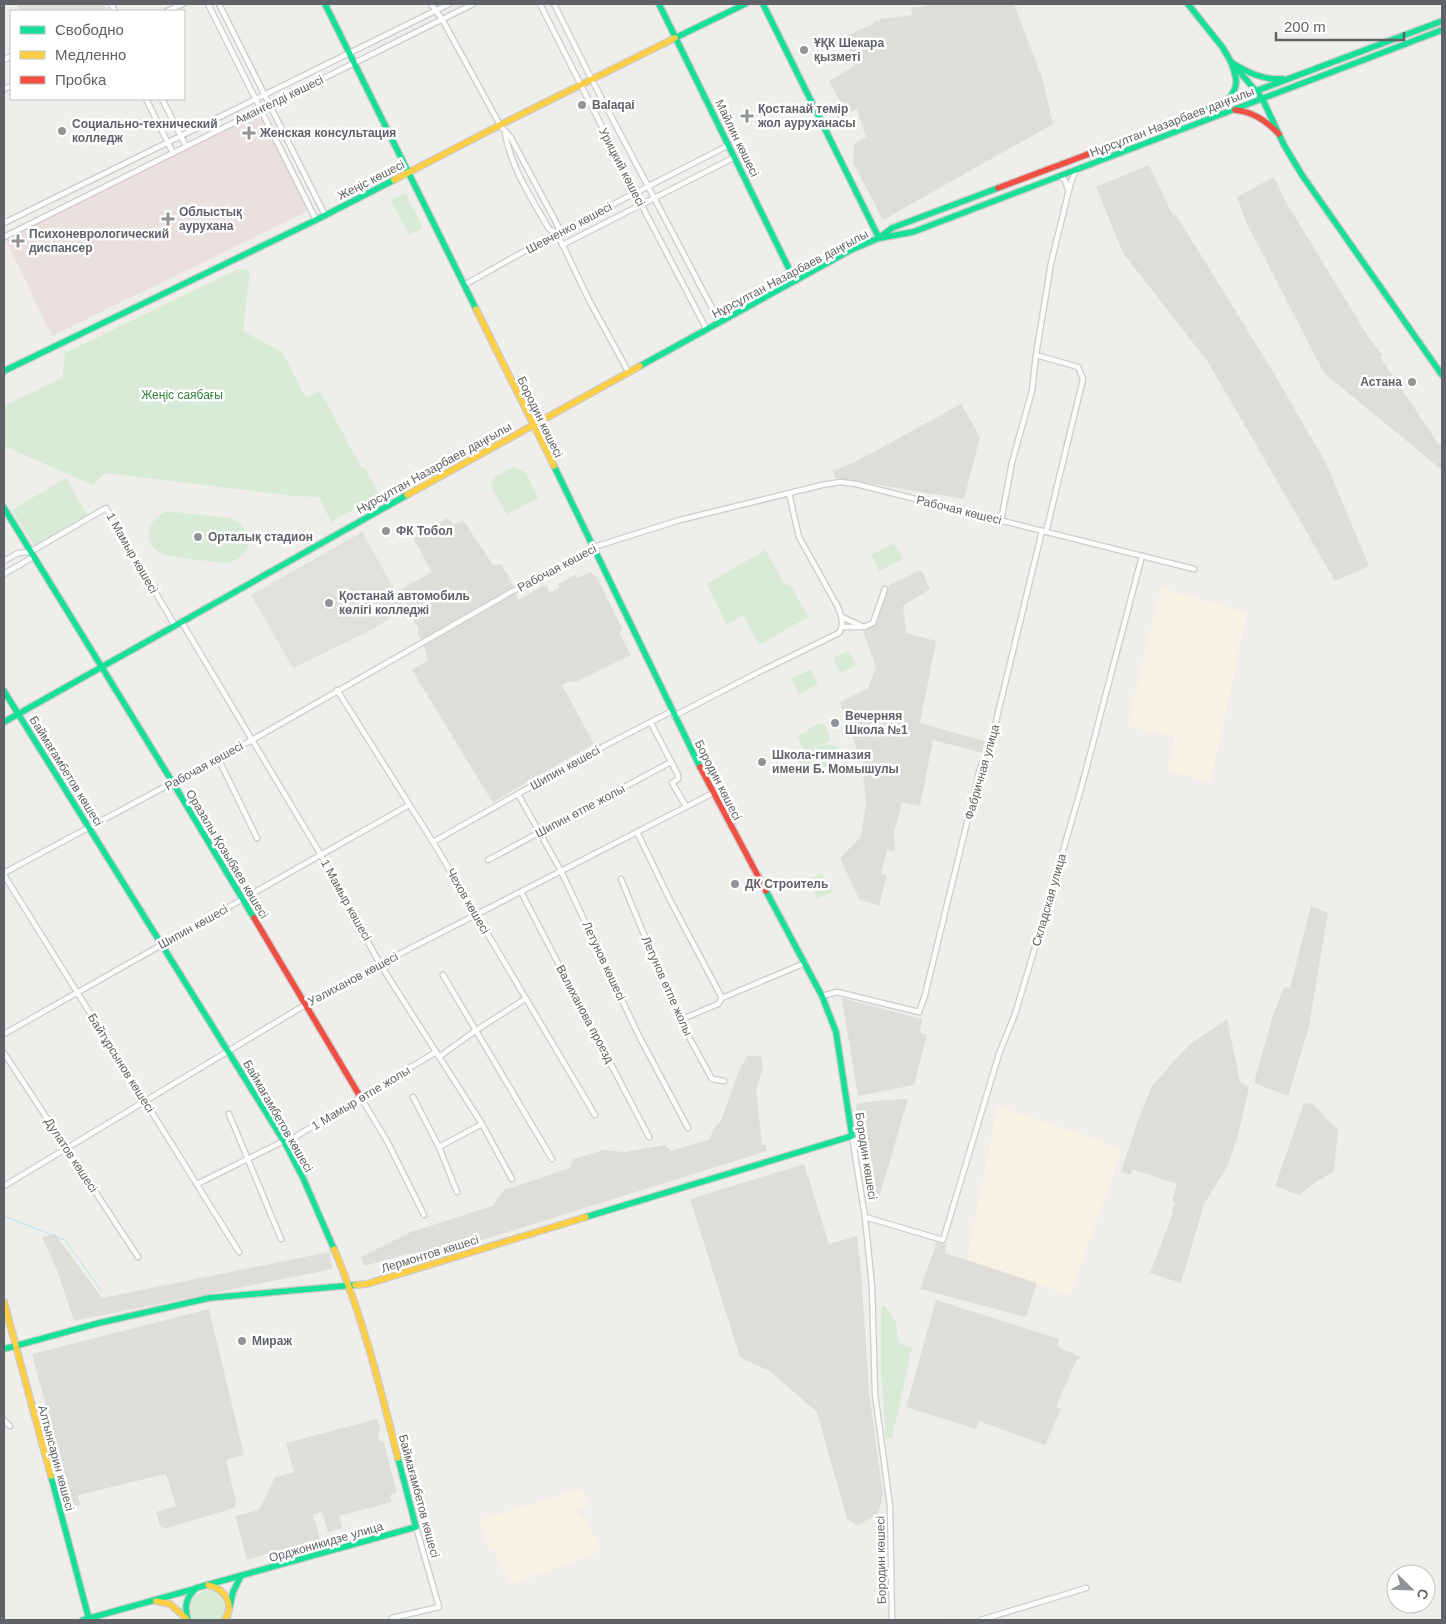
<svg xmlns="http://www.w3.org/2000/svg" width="1446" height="1624" font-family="Helvetica,sans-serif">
	<rect width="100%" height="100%" fill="#efeeea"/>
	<g fill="#f7f3e4">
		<path d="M1161,588L1247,613L1211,780L1167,772L1175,736L1127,726Z"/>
		<path d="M998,1106L1122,1149L1070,1295L967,1259Z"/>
		<path d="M582,1489L587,1505L576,1508L579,1519L586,1517L592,1536L596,1535L601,1551L513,1583L499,1565L494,1550L490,1551L480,1520Z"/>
	</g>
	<g fill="#dfddda">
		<path d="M926,4H1014L1042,78L1053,124L883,220L853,163L854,144L866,137L857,109L838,118L833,108L841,103L829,81L854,66L844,37L873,24L875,21H880V19L912,15L911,8L926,6Z"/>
		<path d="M1149,165L1173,216L1176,215L1272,370L1326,463L1369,566L1335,581L1208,362L1123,253L1096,187Z"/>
		<path d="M1274,177L1287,204L1369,338L1382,355L1380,357L1435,439L1442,447V470L1324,373L1246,222L1237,197Z"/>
		<path d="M961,404L980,437L964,499L835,478L833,471L857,461Z"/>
		<path d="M448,518L454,525L463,520L493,565L501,564L511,581L518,600L544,585L547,586L549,593L559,588L558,584L575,575L578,578L590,572L597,577L623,630L619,632L631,655L576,682L570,681L562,685L594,744L508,793L493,803L412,670L428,660L423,644L417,632L419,630L398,591L432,572L412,536Z"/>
		<path d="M921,570L930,589L903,606L906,633L936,641L920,723L985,741L982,753L933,740L920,806L902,802L894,832L895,851L887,850L881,873L887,875L879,906L859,899L840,858L861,837L866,803L862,763L840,702L868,688L876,667L863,631L877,622L890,585Z"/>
		<path d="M1311,906L1328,913L1309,1027L1288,1096L1254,1083L1273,1015L1284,987L1290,988Z"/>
		<path d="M842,998L922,1019L920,1032L927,1035L914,1085L858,1096Z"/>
		<path d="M1227,1019L1240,1082L1249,1087L1238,1136L1228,1165L1204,1204L1181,1283L1150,1273L1173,1213L1172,1212L1175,1203L1172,1201L1177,1184L1132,1169L1130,1175L1121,1172L1137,1123L1151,1088L1155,1082L1190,1044Z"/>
		<path d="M747,1056H761L763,1068L756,1090L762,1145H766L767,1151L415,1261L411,1253L364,1266L361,1257L411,1232L492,1206L504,1190L570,1168L573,1159L604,1150L624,1152L665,1145L671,1151L710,1139L713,1129L721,1121L738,1073Z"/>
		<path d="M908,1099L879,1198L872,1199L856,1106L857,1104L884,1100Z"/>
		<path d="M1304,1103L1313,1104L1331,1124L1338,1129L1334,1171L1316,1182L1299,1195L1275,1186Z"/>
		<path d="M804,1164L829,1244L857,1236L861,1271L869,1392L883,1494L878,1515L857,1525L847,1519L817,1412L771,1372L740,1357L690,1199Z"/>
		<path d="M55,1234L102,1298L329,1252L333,1269L74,1321L57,1270L42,1237Z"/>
		<path d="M937,1242L947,1245L945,1253L1037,1283L1026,1317L920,1289Z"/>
		<path d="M936,1300L1059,1339L1057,1346L1080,1357L1079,1359H1077L1057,1404L1056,1407L1061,1409L1045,1445L979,1421L976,1429L906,1407Z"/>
		<path d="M209,1309L244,1455L226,1460L236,1502L234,1508L164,1529L160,1526L156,1512L176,1506L166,1474L78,1495L80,1505L73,1507L32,1354Z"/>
		<path d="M377,1419L380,1430L378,1434L379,1440L384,1443L397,1493L390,1495L392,1502L339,1516L342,1528L328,1532L322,1512L313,1515L322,1544L289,1553L288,1551L272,1555V1556L268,1557L267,1554L247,1560L235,1516L259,1510L275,1477L294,1472L286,1443Z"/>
	</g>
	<g fill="#e2e0da">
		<path d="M16,4H104L108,11H20Z"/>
		<path d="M362,532L406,610L398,613L373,629L293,668L251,595Z"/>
	</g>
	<path fill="#eae0de" d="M261,113L308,211L52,336L5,238Z"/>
	<g fill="#d8ebd6">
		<path d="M405,193L423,228L409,235L391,200Z"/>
		<path d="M238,269L250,271L243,331L283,353L306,398L320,391L361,467L365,468L379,495L331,522L319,497L296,496L105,473L93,485L4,446V406L62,378L65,353Z"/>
		<path d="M513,467L525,472L538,498L507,514L491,486L494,478Z"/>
		<path d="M66,478L87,515L34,546L12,510Z"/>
		<path d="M165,512H174L229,518C258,528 253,561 223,563L168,556C143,548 142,524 165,512Z"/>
		<path d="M894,543L903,559L879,571L871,555Z"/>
		<path d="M765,550L784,583L792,587L808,617L759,645L743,615L727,625L707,584Z"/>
		<path d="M849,651L856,665L840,673L833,658Z"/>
		<path d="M811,669L818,684L799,694L791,679Z"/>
		<path d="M821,723L825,725L831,740L817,747L814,746V749L805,753L797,736L806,732L807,733L808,729Z"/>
		<path d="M830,744C838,746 841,751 838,759C833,763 827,766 821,769C818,770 814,773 810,773C801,774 796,764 802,757C807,751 822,745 830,744Z"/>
		<path d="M822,873L832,892L817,899L808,880Z"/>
		<path d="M881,1306H885L896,1323L898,1342L912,1348L892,1438L886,1439L881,1375Z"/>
		<path d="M208,1590C223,1595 231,1607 220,1620H194C184,1606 193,1594 208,1590Z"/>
	</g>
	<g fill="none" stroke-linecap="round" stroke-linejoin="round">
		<path stroke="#bfe0f9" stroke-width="1" d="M4,1216L65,1240L102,1292"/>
		<g stroke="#cbcccc" stroke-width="7">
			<g id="street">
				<path d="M111,4L115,11"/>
				<path d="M208,4L316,220"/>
				<path d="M219,4L325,215"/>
				<path d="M431,4L442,19L500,125L511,138L557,224L559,228L557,233"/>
				<path d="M540,4L641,204L707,330"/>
				<path d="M554,4L592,80L720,323"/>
				<path d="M167,11L183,4"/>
				<path d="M4,60L11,56"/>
				<path d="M4,89L11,86"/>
				<path d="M146,99L173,153"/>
				<path d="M162,99L186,146"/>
				<path d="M505,133C511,168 532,199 549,229L557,233"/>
				<path d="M1060,176L1065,180L1068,190"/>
				<path d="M4,223L449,4"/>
				<path d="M557,233L589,300L629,373"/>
				<path d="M4,237L473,4"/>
				<path d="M562,245L735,157"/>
				<path d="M464,285L557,233L729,145"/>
				<path d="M1001,521L1012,462L1032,391L1036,355"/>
				<path d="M1046,532L1083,379L1078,367L1036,355L1051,263L1071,182L1076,170"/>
				<path d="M4,561L18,553L30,552L106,508L174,624"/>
				<path d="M4,574L33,557"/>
				<path d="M842,617L864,627L873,623L885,589"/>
				<path d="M181,621L321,855L380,964L482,1124L512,1179"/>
				<path d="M842,627H862"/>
				<path d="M337,690L433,842L595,1115"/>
				<path d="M674,716L761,671L839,633C845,624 841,616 838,607L799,537L789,493"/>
				<path d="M651,723L678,775V779L672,783L686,806"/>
				<path d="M218,758L257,838"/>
				<path d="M518,794L561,871L639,1036L688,1128"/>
				<path d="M637,832L670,900L722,998"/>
				<path d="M433,842L585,756L672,711"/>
				<path d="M488,860L671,762"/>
				<path d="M4,873L252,740L511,592L556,569L594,547L680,520L822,485L841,482L856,484L1194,569"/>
				<path d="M4,875L239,1252"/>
				<path d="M621,879L679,1019L712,1079L724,1081"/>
				<path d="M521,892L649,1137"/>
				<path d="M443,975L552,1159"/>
				<path d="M822,996L837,992L919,1012L925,995L980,769L990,746L1042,531"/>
				<path d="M680,1020L718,1004L722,998L805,963"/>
				<path d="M4,1034L409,805"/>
				<path d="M4,1053L138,1257"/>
				<path d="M439,1057L475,1031L525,999"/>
				<path d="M413,1097L439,1147L457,1192"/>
				<path d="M361,1098L387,1141L424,1215"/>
				<path d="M229,1114L281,1239"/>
				<path d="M852,1136L865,1217L872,1286L875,1394L890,1506L892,1620"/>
				<path d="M285,1143L436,1052"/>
				<path d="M439,1147L482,1124"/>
				<path d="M197,1184L284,1141"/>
				<path d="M4,1186L305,1005L380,964L713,793"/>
				<path d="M865,1217L943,1240L999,1054L1015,1014L1034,951L1082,785L1142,556"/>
				<path d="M4,1420L10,1426"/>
				<path d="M392,1618L439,1607L416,1527"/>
				<path d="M981,1620L1086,1588"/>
			</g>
		</g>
		<g stroke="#cacacb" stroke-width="8">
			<g id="fast">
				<path d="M325,4L476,309"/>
				<path d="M659,4L795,281"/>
				<path d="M763,4L879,238"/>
				<path d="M1188,4L1223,48L1231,62L1262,98L1284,145L1302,175L1442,375"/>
				<path d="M675,38L745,4"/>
				<path d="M1231,62C1248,73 1263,80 1283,79"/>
				<path d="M1227,101C1240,86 1237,79 1231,62"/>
				<path d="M1203,111L1442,21"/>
				<path d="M880,238L913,232L1442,30"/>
				<path d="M640,366L851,250L879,238L892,228L998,188"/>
				<path d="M4,371L316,220L394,180"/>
				<path d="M554,466L700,767"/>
				<path d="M4,508L173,783L254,918"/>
				<path d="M4,691L285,1143L303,1178L334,1249"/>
				<path d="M4,722L407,495"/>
				<path d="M586,1217L852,1136L836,1032L822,996L766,891"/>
				<path d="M4,1349L99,1323L209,1298L355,1285"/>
				<path d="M51,1476L89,1619"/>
				<path d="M230,1606L233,1592L241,1576"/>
				<path d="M83,1620L194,1589"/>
				<path d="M188,1620C184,1606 186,1598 196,1588L416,1527L398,1458"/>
			</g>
		</g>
		<g stroke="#cacacb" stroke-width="8">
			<g id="slow">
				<path d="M394,180L500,125L675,38"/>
				<path d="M476,309L554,466"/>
				<path d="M407,495L640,366"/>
				<path d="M334,1249C363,1317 380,1387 398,1458"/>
				<path d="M355,1285L367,1284L586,1217"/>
				<path d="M4,1302L51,1476"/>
				<path d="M208,1585C225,1589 235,1604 225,1620"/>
				<path d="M156,1601L170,1604L186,1618"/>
			</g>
		</g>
		<g stroke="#cacacb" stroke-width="8">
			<g id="jam">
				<path d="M1235,110C1254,112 1266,121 1279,134"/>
				<path d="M998,188L1203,111"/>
				<path d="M700,767L766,891"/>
				<path d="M254,918L361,1098"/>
			</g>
		</g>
		<use href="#street" stroke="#fdfcfc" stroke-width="4.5"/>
		<use href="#fast" stroke="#16e098" stroke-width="5.5"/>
		<use href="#slow" stroke="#ffcf43" stroke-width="5.5"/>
		<use href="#jam" stroke="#f24e42" stroke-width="5.5"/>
		<g stroke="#e4e4e4" stroke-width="1" stroke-dasharray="1 6" stroke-linecap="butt">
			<path d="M1004,4C1006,41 1022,77 1035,112"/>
			<path d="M1056,4L1064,30L1065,45L1061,99L1065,131L1084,182L1100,219L1121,258L1142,287L1172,324L1204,371L1324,576C1329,588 1335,599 1339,612C1349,644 1350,687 1346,720"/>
			<path d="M1062,10L1095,57L1279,370L1331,460L1354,505L1379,558L1404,623L1442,732"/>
			<path d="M1112,252L1200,493C1204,503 1208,513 1210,523C1215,552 1210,580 1204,608L1127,944"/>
			<path d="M1303,375L1427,571L1442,588"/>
			<path d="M1170,397L1248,504L1255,514L1267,546L1272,567L1273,584L1270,611L1246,716"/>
			<path d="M785,478L852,458L981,390C997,376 1012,360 1021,341C1031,319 1035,294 1040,271C1050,223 1064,176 1056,126C1049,86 1029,42 1015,4"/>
			<path d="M1383,494C1398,511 1420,521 1442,529"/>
			<path d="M1351,897C1365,955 1402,982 1442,1022"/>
			<path d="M1043,994L1142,1025L1164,1028H1180L1211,1019"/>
			<path d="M1408,994L1420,1014L1429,1038L1433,1092"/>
			<path d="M1274,1037L1287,982"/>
			<path d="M1049,1103L1194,1035L1230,1012L1246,999L1267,980L1281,962L1294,939L1315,888L1331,833L1341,760"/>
			<path d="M757,1199C770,1244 782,1290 797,1334C805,1361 820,1385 829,1410C848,1464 854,1530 898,1570C907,1578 918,1584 928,1589C970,1609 1006,1600 1048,1587C1098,1571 1153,1560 1194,1525C1258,1471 1276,1389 1300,1313C1313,1274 1327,1234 1337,1194C1343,1165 1345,1136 1346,1107L1347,714"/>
			<path d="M770,1208L809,1335L817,1370"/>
			<path d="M1121,1243C1118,1223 1114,1202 1116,1182C1117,1167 1123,1152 1129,1138C1144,1097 1153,1071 1187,1041"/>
			<path d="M1164,1274L1198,1204L1292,954"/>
			<path d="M565,1417C596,1408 626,1400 657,1391C675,1386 694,1379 712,1376C764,1369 810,1398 835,1443"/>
			<path d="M939,1620L990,1605"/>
			<path d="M1196,1620L1207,1591"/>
			<path d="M1207,1620C1218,1565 1235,1512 1253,1459"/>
		</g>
	</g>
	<g fill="#919496" stroke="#fff" stroke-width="2">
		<circle cx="804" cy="50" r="5"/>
		<circle cx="582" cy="105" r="5"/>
		<path d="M744.5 108.5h5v5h5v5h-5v5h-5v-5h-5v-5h5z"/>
		<circle cx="62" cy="131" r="5"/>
		<path d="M246.5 125.5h5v5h5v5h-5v5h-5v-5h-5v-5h5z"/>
		<path d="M165.5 211.5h5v5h5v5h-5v5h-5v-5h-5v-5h5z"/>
		<path d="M15.5 233.5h5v5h5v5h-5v5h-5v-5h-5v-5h5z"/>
		<circle cx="1412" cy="382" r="5"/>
		<circle cx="386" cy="531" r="5"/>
		<circle cx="198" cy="537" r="5"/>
		<circle cx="329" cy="603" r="5"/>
		<circle cx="835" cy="723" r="5"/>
		<circle cx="762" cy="762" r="5"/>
		<circle cx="735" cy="884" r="5"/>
		<circle cx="242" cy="1341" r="5"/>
	</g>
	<g text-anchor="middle" stroke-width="5" stroke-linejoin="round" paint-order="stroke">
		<g font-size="12" font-weight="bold" fill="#5f6368" stroke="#fff" text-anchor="start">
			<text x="814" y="47">ҰҚК Шекара<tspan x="814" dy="14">қызметі</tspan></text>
			<text x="592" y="109">Balaqai</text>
			<text x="758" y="113">Қостанай темір<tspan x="758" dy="14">жол ауруханасы</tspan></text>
			<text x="72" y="128">Социально-технический<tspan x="72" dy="14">колледж</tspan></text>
			<text x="260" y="137">Женская консультация</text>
			<text x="179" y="216">Облыстық<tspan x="179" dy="14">аурухана</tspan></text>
			<text x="29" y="238">Психоневрологический<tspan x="29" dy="14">диспансер</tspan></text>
			<text x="1402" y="386" text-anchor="end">Астана</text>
			<text x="396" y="535">ФК Тобол</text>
			<text x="208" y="541">Орталық стадион</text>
			<text x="339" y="600">Қостанай автомобиль<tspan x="339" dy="14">көлігі колледжі</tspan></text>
			<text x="845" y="720">Вечерняя<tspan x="845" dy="14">Школа №1</tspan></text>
			<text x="772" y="759">Школа-гимназия<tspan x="772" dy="14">имени Б. Момышулы</tspan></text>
			<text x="745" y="888">ДК Строитель</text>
			<text x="252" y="1345">Мираж</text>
		</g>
		<g font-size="12" fill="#5f6368" stroke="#fff">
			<text transform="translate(279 100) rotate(-26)" y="4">Амангелді көшесі</text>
			<text transform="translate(1172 122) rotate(-21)" y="4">Нұрсұлтан Назарбаев даңғылы</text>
			<text transform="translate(737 138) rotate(64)" y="4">Майлин көшесі</text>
			<text transform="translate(622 167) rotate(63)" y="4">Урицкий көшесі</text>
			<text transform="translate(371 180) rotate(-27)" y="4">Жеңіс көшесі</text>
			<text transform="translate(569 228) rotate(-28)" y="4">Шевченко көшесі</text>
			<text transform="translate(790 274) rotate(-28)" y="4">Нұрсұлтан Назарбаев даңғылы</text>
			<text transform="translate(540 417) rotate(64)" y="4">Бородин көшесі</text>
			<text transform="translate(434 468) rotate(-29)" y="4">Нұрсұлтан Назарбаев даңғылы</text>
			<text transform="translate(959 510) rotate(14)" y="4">Рабочая көшесі</text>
			<text transform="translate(132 553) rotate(60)" y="4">1 Мамыр көшесі</text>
			<text transform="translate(557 568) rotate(-28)" y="4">Рабочая көшесі</text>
			<text transform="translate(204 766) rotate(-29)" y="4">Рабочая көшесі</text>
			<text transform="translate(565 768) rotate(-29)" y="4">Шипин көшесі</text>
			<text transform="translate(66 771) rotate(58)" y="4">Баймағамбетов көшесі</text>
			<text transform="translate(982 772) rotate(-74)" y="4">Фабричная улица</text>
			<text transform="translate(718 780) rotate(63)" y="4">Бородин көшесі</text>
			<text transform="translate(580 811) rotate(-28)" y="4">Шипин өтпе жолы</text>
			<text transform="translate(227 854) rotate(59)" y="4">Оразалы Қозыбаев көшесі</text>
			<text transform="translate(346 900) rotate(61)" y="4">1 Мамыр көшесі</text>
			<text transform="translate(1049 900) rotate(-74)" y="4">Складская улица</text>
			<text transform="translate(468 901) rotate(60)" y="4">Чехов көшесі</text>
			<text transform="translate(193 927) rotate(-29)" y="4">Шипин көшесі</text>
			<text transform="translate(604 961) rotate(65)" y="4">Летунов көшесі</text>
			<text transform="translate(353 979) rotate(-28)" y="4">Уәлиханов көшесі</text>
			<text transform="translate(667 986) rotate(66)" y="4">Летунов өтпе жолы</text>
			<text transform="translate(585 1014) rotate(62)" y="4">Валиханова проезд</text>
			<text transform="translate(121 1063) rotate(58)" y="4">Байтұрсынов көшесі</text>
			<text transform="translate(361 1098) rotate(-31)" y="4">1 Мамыр өтпе жолы</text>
			<text transform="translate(278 1116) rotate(60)" y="4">Баймағамбетов көшесі</text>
			<text transform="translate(71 1155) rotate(57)" y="4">Дулатов көшесі</text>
			<text transform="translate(866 1156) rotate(81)" y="4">Бородин көшесі</text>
			<text transform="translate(430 1254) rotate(-17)" y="4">Лермонтов көшесі</text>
			<text transform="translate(56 1458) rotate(75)" y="4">Алтынсарин көшесі</text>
			<text transform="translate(419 1496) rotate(75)" y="4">Баймағамбетов көшесі</text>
			<text transform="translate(326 1542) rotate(-16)" y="4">Орджоникидзе улица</text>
			<text transform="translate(881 1560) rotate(-91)" y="4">Бородин көшесі</text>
		</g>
		<g font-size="12" fill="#348238" stroke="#fff">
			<text x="182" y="399">Жеңіс саябағы</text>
		</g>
	</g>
	<rect width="1446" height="1624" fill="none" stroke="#5f6368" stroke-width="10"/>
	<rect x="10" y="10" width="175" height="90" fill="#ffffff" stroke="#bfc1c3"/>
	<rect x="20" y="26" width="25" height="8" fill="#16e098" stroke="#bfc1c3"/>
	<text x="55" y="35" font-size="15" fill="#5f6368">Свободно</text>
	<rect x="20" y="51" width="25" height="8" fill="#ffcf43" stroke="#bfc1c3"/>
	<text x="55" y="60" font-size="15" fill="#5f6368">Медленно</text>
	<rect x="20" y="76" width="25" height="8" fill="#f24e42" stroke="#bfc1c3"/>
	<text x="55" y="85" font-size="15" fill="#5f6368">Пробка</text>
	<g transform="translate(1411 1589) rotate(113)"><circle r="24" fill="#ffffff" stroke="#bfc1c3"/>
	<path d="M0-4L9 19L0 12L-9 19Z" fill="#919496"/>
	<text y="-8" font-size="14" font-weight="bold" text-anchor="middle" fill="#5f6368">С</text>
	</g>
	<path d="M1276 32v8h128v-8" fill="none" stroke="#5f6368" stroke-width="2.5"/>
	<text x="1284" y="32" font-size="15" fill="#5f6368" stroke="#ffffff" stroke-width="4" paint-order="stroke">200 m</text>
</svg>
